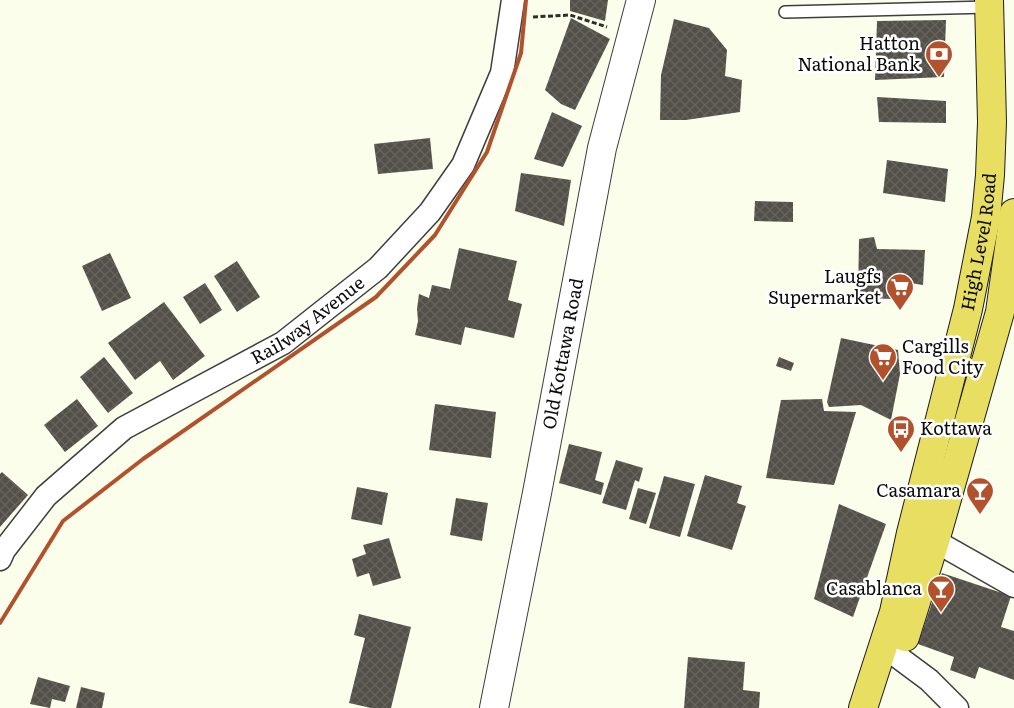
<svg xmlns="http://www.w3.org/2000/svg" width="1014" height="708" font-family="Literata,serif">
	<defs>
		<pattern id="building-cross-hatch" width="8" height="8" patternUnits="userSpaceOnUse" patternTransform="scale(1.25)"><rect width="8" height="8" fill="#535049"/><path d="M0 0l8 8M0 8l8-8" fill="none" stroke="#67645f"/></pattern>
	</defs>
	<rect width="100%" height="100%" fill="#fbfeeb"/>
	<g fill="url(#building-cross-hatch)">
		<path d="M570,0H608L605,21L570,11Z"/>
		<path d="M571,18L610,39L575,110L561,104L545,90Z"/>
		<path d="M674,19L709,28L727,50L725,76L742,80L740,112L686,120H660L661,75Z"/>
		<path d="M946,20L944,77L875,80L877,21Z"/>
		<path d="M877,97L946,101V123L879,122Z"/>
		<path d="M552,112L582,126L563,167L534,159Z"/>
		<path d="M430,138L433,169L378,174L374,144Z"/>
		<path d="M887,160L948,169L945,202L883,193Z"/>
		<path d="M521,173L571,180L564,226L515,211Z"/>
		<path d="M755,201L793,202V222L754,221Z"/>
		<path d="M874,237L877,249L925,250L923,285L910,283L906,300L858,297L859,239Z"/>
		<path d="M459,248L517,261L508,300L522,304L514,338L465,327L461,345L415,335L418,321L417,309L419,294L429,298L432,285L450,289Z"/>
		<path d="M110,253L131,298L102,311L82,266Z"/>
		<path d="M237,261L260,297L237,312L214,276Z"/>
		<path d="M205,283L222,310L200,324L183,297Z"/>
		<path d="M164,302L205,356L173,380L160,361L135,380L108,343Z"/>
		<path d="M841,338L898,350L900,374L891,420L861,405L829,407L827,402Z"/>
		<path d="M104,357L133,393L108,413L80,377Z"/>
		<path d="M779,357L794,363L791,371L776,366Z"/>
		<path d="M77,399L98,426L65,452L44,425Z"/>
		<path d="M822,399L824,411L856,412L834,485L766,478L781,400Z"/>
		<path d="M435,404L496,412L491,458L429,450Z"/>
		<path d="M569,444L602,452L595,480L604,483L601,495L559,483Z"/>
		<path d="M616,460L643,468L639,482L635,480L626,510L602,503Z"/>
		<path d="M2,472L28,495L0,527V474Z"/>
		<path d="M705,475L742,486L737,503L746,506L732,550L687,536Z"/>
		<path d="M664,476L695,484L680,537L649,528Z"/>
		<path d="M357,487L388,493L382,525L351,519Z"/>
		<path d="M638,488L656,493L646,524L629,519Z"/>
		<path d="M456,498L488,503L482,541L450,535Z"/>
		<path d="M839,504L886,524L853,617L814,599Z"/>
		<path d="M389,538L401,578L373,586L369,573L357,577L352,559L366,554L363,545Z"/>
		<path d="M942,573L1011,596L1001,627L1014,631V680L979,667L975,679L950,670L954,657L918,644Z"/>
		<path d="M359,614L411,627L391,708H371L349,703L365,638L354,635Z"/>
		<path d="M688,657L745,662L743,690L760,692L759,708H684Z"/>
		<path d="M38,677L70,686L65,702L52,699L50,708L30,704Z"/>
		<path d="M81,687L105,693L102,708H76Z"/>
	</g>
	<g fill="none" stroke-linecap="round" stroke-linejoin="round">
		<g stroke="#3e3e3e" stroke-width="14">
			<path id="service" d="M785,12L989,7"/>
		</g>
		<g stroke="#3e3e3e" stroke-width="25">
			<g id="minor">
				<path d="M935,541L1014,586"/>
				<path id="s1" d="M0,559L4,550L46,496L124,428L283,343L378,268L430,212L463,165L502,73L513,0"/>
				<path d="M898,657L929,680L957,708"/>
			</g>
		</g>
		<g stroke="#3e3e3e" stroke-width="30">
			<g id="tertiary">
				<path id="s2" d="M494,708L537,493L602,148L641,0"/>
			</g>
		</g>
		<g stroke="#1c1c1c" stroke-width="30">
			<g id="trunk">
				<path d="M905,637L935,541L1000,312L1014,213"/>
				<path id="s3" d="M863,708L894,612L911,533L968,309L986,217L990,175L992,122L989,0"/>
			</g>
		</g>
		<path stroke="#2d2d2d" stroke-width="3" stroke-dasharray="5 2.5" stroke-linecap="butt" d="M533,17L570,15L607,27"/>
		<use href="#service" stroke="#fff" stroke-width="11"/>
		<use href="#minor" stroke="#fff" stroke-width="22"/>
		<use href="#tertiary" stroke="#fff" stroke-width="28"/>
		<use href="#trunk" stroke="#e8de62" stroke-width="28"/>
		<path stroke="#b2522d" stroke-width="4" d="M0,623L63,521L143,459L376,297L435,235L487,152L521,53L526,0"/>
	</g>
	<defs>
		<g id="bank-pin" transform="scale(1.4375)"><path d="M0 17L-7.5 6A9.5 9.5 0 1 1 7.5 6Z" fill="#b2522d" stroke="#fff"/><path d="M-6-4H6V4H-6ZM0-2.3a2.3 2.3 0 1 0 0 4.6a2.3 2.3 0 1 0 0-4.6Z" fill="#fff"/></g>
		<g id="supermarket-pin" transform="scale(1.4375)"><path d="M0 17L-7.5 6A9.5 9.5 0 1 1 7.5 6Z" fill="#b2522d" stroke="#fff"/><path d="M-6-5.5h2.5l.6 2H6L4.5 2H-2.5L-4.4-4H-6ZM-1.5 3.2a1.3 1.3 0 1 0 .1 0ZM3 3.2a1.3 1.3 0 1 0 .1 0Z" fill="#fff"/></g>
		<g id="bus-pin" transform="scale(1.4375)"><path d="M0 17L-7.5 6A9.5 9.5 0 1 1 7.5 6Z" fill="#b2522d" stroke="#fff"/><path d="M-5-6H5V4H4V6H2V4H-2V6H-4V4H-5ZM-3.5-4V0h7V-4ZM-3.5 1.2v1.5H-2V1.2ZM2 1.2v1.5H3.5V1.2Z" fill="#fff"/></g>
		<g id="bar-pin" transform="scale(1.4375)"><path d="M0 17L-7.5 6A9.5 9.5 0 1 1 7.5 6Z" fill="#b2522d" stroke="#fff"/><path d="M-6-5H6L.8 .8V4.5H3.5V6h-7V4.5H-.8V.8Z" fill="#fff"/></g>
	</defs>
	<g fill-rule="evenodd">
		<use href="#bank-pin" x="939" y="54"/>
		<use href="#supermarket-pin" x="900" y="287"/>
		<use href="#supermarket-pin" x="883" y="357"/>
		<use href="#bus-pin" x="901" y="429"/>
		<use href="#bar-pin" x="980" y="491"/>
		<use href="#bar-pin" x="941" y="589"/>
	</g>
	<g text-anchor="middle" stroke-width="5" stroke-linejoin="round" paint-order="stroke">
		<g font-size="18" fill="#0b0b0b" stroke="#fff" text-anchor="end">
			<text x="920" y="50">Hatton<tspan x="920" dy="21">National Bank</tspan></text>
			<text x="881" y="283">Laugfs<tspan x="881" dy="21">Supermarket</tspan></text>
			<text x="902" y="353" text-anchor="start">Cargills<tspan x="902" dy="21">Food City</tspan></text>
			<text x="920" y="435" text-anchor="start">Kottawa</text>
			<text x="961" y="497">Casamara</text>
			<text x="922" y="595">Casablanca</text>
		</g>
		<g font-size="18" fill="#0b0b0b" stroke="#fff">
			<text dy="6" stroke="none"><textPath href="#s3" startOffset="481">High Level Road</textPath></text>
			<text dy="6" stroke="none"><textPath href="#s1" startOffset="395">Railway Avenue</textPath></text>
			<text dy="6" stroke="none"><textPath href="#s2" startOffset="361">Old Kottawa Road</textPath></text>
		</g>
	</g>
</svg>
